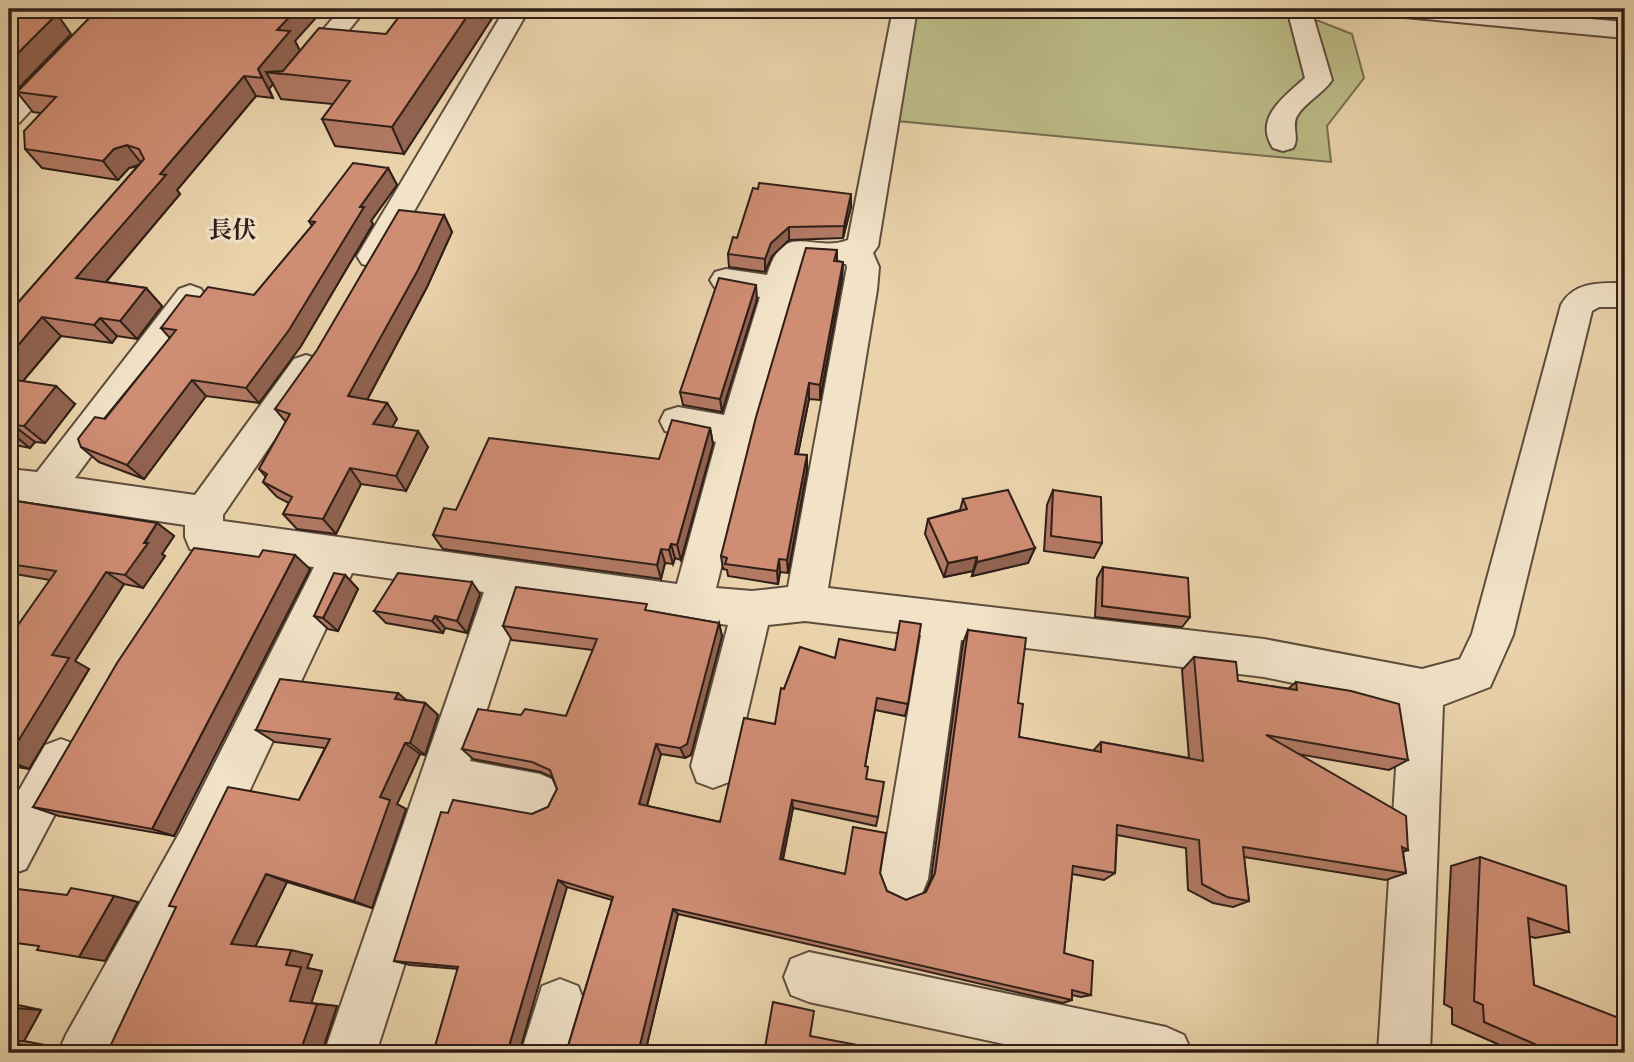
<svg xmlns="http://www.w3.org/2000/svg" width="1634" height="1062" font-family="Cardo,'Noto Serif JP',serif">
	<rect width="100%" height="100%" fill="#ead3ab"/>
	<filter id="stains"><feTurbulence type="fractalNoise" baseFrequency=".00286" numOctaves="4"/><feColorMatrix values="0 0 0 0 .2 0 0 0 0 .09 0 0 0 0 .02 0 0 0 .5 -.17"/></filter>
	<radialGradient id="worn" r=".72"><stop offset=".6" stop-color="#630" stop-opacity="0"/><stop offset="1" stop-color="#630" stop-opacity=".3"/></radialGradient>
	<path fill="#bbbb86" stroke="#756d4f" stroke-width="2" d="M915,9H1288L1291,18L1319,21L1352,34L1364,78L1327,126L1331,162L897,121Z"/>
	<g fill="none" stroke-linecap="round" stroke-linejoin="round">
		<g stroke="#5e4c3d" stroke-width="4">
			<g id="minor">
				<path d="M100,9H126L19,123L9,125V101Z"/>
				<path d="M341,9H366L313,74H295L291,68L295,62Z"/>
				<path d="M505,9H529L384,264L373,267L362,264L357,256Z"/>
				<path d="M893,9H917L878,246L873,253L879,267L877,290L828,588L1264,639L1422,669L1460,659L1472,634L1561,305C1574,281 1601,283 1625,283V307H1599L1592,311L1513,635L1490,687L1443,705L1430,1053H1378L1400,705L1264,677L961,640L928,879L921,896L904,903L887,896L880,879L921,635L805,621L768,625L735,766L729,782L713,788L697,782L691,766L728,625L523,598L470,761L540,774L556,781L563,797L556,813L540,820L456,804L376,1053H324L484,592L352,573L215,864L112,1053H58L66,1035L181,830L314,567L204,554L190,549L185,537V525L9,499V469L37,472L179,289L190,285L201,289L206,297L201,305L75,478L195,495L294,359L306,355L318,359L323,368L223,515V521L677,584L716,442L665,431L660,421L665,411L678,407L724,415L760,297L715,288L710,280L715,272L726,269L767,275C784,218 812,254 848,240ZM804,262L846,264L847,267L788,587L752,591L716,588L755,431Z"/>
				<path d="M1287,9H1311L1332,80C1323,94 1305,102 1297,116C1291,127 1300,138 1293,148L1283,151L1273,148C1253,118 1285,96 1305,78Z"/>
				<path d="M1382,9H1474L1625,22V38L1394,16L1385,14Z"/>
				<path d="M61,739L77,745L83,761L26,869L9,875V808L45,745Z"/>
				<path d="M809,952L1166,1027L1184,1035L1192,1053H1046L809,1002L791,995L784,977L791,959Z"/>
				<path d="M560,979L578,986L585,1004L573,1053H521L542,986Z"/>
			</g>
		</g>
		<use href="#minor" fill="#f1e2c8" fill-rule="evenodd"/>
	</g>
	<g fill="#b27964" stroke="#2f1f18" stroke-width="2">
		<path d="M9,9H97L90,15Z"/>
		<path d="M405,9H498L404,154L335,146L322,119L333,104L281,99L273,84L269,89L273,98L256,96L177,190L180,194L106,282L146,288L162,306L137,339L117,336L112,343L61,336L23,381L75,404L45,443L35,442L30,448L9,444V313L138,166L129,168L118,180L42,168L25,149L41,113L33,112L17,92L295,41L300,51L386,34Z"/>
		<path d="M388,168L397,185L371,221L373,224L301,346L259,403L206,396L144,479L99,462L81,447L170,338L161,328L200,297L254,295L312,226L309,221Z"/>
		<path d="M851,207L843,238L789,240L772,256L765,272L729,267L728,254L737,238Z"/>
		<path d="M444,215L452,232L427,287L367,400L387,403L397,419L392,427L428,447L406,491L361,484L336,534L297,529L283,514L289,503L277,497L263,482L266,477L259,469L286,422L275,409Z"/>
		<path d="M837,250V261L843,262L842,279L820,400L809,399L798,454L807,470L788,573L780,572L778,584L728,576L727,570L723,569L721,556Z"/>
		<path d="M757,299L722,412L683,405L680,392Z"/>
		<path d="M710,428L713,444L681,560L675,558L673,564L665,563L661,579L443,549L433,535L456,510L659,459Z"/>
		<path d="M1053,490L1102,543L1094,558L1044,551L1047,505Z"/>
		<path d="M963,499L1035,548L1028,563L972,576L973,571L944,577L925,534L928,519L960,510Z"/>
		<path d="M9,500L157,523L174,536L162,554L165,556L143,588L124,584L75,661L89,669L29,769L9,766V638L50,580L9,573Z"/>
		<path d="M259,557L310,569L174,836L59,816L33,807Z"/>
		<path d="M1103,567L1190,617L1182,627L1095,617L1097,578Z"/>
		<path d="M345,575L358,589L338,631L328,629L314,616Z"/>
		<path d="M480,594L467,633L445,628L443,633L386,623L374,611Z"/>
		<path d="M649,611L719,623L722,636L691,755L685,758L661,754L647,806L720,822L775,724L784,689L800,647L908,704L905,716L875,710L865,766L866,779L878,817L876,826L793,808L783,860L845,874L880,873L887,891L906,900L925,893L931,879L963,643L968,630L1018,703L1019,737L1093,751L1101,742L1189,758L1182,670L1194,657L1238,681L1288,689L1296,682L1408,760L1389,770L1298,754L1408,850L1403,852L1406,873L1386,880L1244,857L1249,901L1233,907L1213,903L1188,890L1186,848L1117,835L1115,873L1104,880L1072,874L1064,953L1091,995L1081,997L1072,995V1000L1063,1003L678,914L645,1053H566L612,900L567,887L458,969L410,965L394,961L448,813L532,814L548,807L557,789L552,777L541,772L473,759L462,749L521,715L566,716L593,650L512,640L503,626Z"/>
		<path d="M407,700L425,703L438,715L425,755L420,754L397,804L406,809L372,908L287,882L255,947L312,955L307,968L322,971L311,1003L337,1006L322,1052L107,1053L299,800L325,748L275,742L256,730Z"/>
		<path d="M1480,857L1569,932L1535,938L1529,936L1534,985L1625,1053H1518L1452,1024V1008L1444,1004L1451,866Z"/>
		<path d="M9,1003L41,1010L24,1041L50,1046L46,1053H9Z"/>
	</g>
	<g fill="#916351" stroke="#2f1f18" stroke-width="2">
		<path d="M85,9H97L90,15Z"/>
		<path d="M297,9H324L295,41L300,51L281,74L266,72L273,84L269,89L273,98L258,69L277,30Z"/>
		<path d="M472,9H498L404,154L392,127Z"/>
		<path d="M57,14L71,34L9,98V62Z"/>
		<path d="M244,76L256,96L177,190L180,194L93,297L76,278L160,174Z"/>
		<path d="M127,145L142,164L129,168L118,180L103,161L114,149Z"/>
		<path d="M388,168L397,185L371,221L373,224L301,346L259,403L246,388L360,207Z"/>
		<path d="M851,194V207L843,238L844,226Z"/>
		<path d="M444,215L452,232L427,287L360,413L348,396Z"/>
		<path d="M789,227V240L772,256L765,272V259L771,243Z"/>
		<path d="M843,262L842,279L820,400V385Z"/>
		<path d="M756,285L757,299L722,412L720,399Z"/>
		<path d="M146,288L162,306L137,339L120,321Z"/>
		<path d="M42,317L61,336L12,394L9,391V356Z"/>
		<path d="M100,318L117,336L112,343L94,325Z"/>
		<path d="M192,380L206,396L144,479L127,465Z"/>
		<path d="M809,383V399L795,468V454Z"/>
		<path d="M56,386L75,404L45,443L24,426Z"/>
		<path d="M387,403L397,419L384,440L373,424Z"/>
		<path d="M13,425L35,442L30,448L9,431Z"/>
		<path d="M710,428L713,444L681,560L677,545Z"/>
		<path d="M418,431L428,447L406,491L396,476Z"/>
		<path d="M807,455V470L788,573L787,560Z"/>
		<path d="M350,468L361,484L336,534L323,519Z"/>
		<path d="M157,523L174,536L162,554L165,556L143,588L125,575Z"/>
		<path d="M671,544L675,558L673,564L669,550Z"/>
		<path d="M1035,548L1028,563L972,576L977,562Z"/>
		<path d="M661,549L665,563L661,579L657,565Z"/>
		<path d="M295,555L310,569L174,836L152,829Z"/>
		<path d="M977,557L973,571L944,577L948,563Z"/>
		<path d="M779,559L780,572L778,584L777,571Z"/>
		<path d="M106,572L124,584L75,661L89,669L29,769L9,761V756L52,655Z"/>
		<path d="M345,575L358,589L338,631L323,618Z"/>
		<path d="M472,582L480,594L467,633L457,621Z"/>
		<path d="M435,616L445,628L443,633L432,621Z"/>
		<path d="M719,623L722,636L691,755L685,758L680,748Z"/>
		<path d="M398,693L412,705L395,699Z"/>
		<path d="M425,703L438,715L425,755L410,743Z"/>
		<path d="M405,743L420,754L397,804L406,809L372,908L354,901L380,797Z"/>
		<path d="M656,744L661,754L645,812L639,804Z"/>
		<path d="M792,800L793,808L781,866L780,859Z"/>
		<path d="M266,874L287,882L254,949L231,944Z"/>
		<path d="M558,880L567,887L519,1053H507Z"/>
		<path d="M114,896L138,902L105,961L79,957Z"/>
		<path d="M673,909L678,914L645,1053H638Z"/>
		<path d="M291,950L312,955L307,968L322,971L311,1004L290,1001L286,965Z"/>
		<path d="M317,1004L337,1006L322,1052V1053H301L300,1052Z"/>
		<path d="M14,1008L41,1010L24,1041H9V1017Z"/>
		<path d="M23,1045L50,1046L46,1053H19Z"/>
	</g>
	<g fill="#cf8d74" stroke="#2f1f18" stroke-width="2">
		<path d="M9,9L57,14L9,62Z"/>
		<path d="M98,9H297L277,30L290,31L258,69L262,78L244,76L160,174L166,175L76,278L146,288L120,321L100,318L94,325L42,317L9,356V313L144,159L139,149L127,145L114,149L103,161L25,149L24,131L56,97L17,92Z"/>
		<path d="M405,9H472L392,127L322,119L350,81L266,72L283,71L319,28L386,34Z"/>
		<path d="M353,163L388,168L360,207H364L289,330L246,388L192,380L127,465L81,447L78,439L95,417L105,419L176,330L161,328L186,295L200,297L208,287L254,295L315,222L309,221Z"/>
		<path d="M759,183L851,194L844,226L789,227L771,243L765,259L728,254L733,237L737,238L753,188L758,189Z"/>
		<path d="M399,210L444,215L418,270L348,396L387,403L373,424L418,431L396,476L350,468L323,519L283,514L292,497L263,482L267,474L259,469L290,414L275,409L317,350Z"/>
		<path d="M806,248L837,250L834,261L843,262L820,385L809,383L795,454L807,455L787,560L779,559L777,571L725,564L727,558L721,556L756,417Z"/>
		<path d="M719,278L756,285L720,399L680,392Z"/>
		<path d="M9,379L56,386L24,426L13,425L9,430Z"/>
		<path d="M672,420L710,428L677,545L671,544L669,550L661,549L657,565L433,535L444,508L456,510L489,438L659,459Z"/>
		<path d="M1008,490L1035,548L977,562V557L948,563L928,519L967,509L963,499Z"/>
		<path d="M1053,490L1101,497L1102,543L1051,536Z"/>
		<path d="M9,500L157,523L144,543H148L125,575L106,572L52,655L69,658L9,756V638L56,571L9,564Z"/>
		<path d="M194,548L259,557L263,550L295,555L152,829L33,807L117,663Z"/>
		<path d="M1103,567L1188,578L1190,617L1102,606Z"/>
		<path d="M334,573L345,575L323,618L314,616Z"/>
		<path d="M398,573L472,582L457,621L435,616L432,621L374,611Z"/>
		<path d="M516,587L647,604L645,610L719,623L687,744L680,748L656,744L639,804L720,822L744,718L775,724L781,688L784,689L800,647L835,658L839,639L895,650L900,621L921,624L908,704L877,698L865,766L868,767L866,779L884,782L878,817L792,800L780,859L845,874L853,827L886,833L880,873L887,891L906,900L926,892L935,873L968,630L1026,638L1018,703L1023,704L1019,737L1101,752V742L1203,761L1194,657L1236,662L1238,681L1297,690L1296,682L1351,691L1399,704L1408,760L1266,735L1406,816L1408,850L1402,847L1406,873L1243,847L1249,901L1227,897L1202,884L1199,840L1117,825L1115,873L1073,866L1064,953L1093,961L1091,995L1072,990V1000L673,909L638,1053H566L613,897L558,880L507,1053H433L458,967L394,961L441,812L448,813L453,800L532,814L548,807L557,789L550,770L532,762L462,749L478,709L521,715L525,709L566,716L597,639L503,626Z"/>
		<path d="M280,679L398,693L395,699L425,703L410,743H405L380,797L390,800L354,901L266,874L231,944L291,950L286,965L301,967L290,1001L317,1004L300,1052L301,1053H107L176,907L169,906L228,787L299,800L330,739L256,730Z"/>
		<path d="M1480,857L1566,886L1569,932L1528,918L1534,985L1624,1020L1625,1053H1555L1484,1022L1483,1005L1474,1001Z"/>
		<path d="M9,888L67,895L71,888L114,896L79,957L37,950L39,946L9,942Z"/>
		<path d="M773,1002L814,1011L810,1036L899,1053H764Z"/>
		<path d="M9,1007L14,1008L9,1017Z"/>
		<path d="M9,1042L23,1045L19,1053H9Z"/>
	</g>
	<g text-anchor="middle" stroke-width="6" stroke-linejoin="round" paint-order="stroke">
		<g font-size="24" font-weight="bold" fill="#2f1f18" stroke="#f1e2c8">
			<text x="232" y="238">長伏</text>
		</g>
	</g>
	<rect width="1634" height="1062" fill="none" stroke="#ead3ab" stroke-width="35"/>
	<rect x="10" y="10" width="1613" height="1041" fill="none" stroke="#2f1f18" stroke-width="3.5"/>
	<rect x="18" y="18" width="1599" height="1027" fill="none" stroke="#2f1f18" stroke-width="2"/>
	<rect width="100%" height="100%" filter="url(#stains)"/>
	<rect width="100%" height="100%" fill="url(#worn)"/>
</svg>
